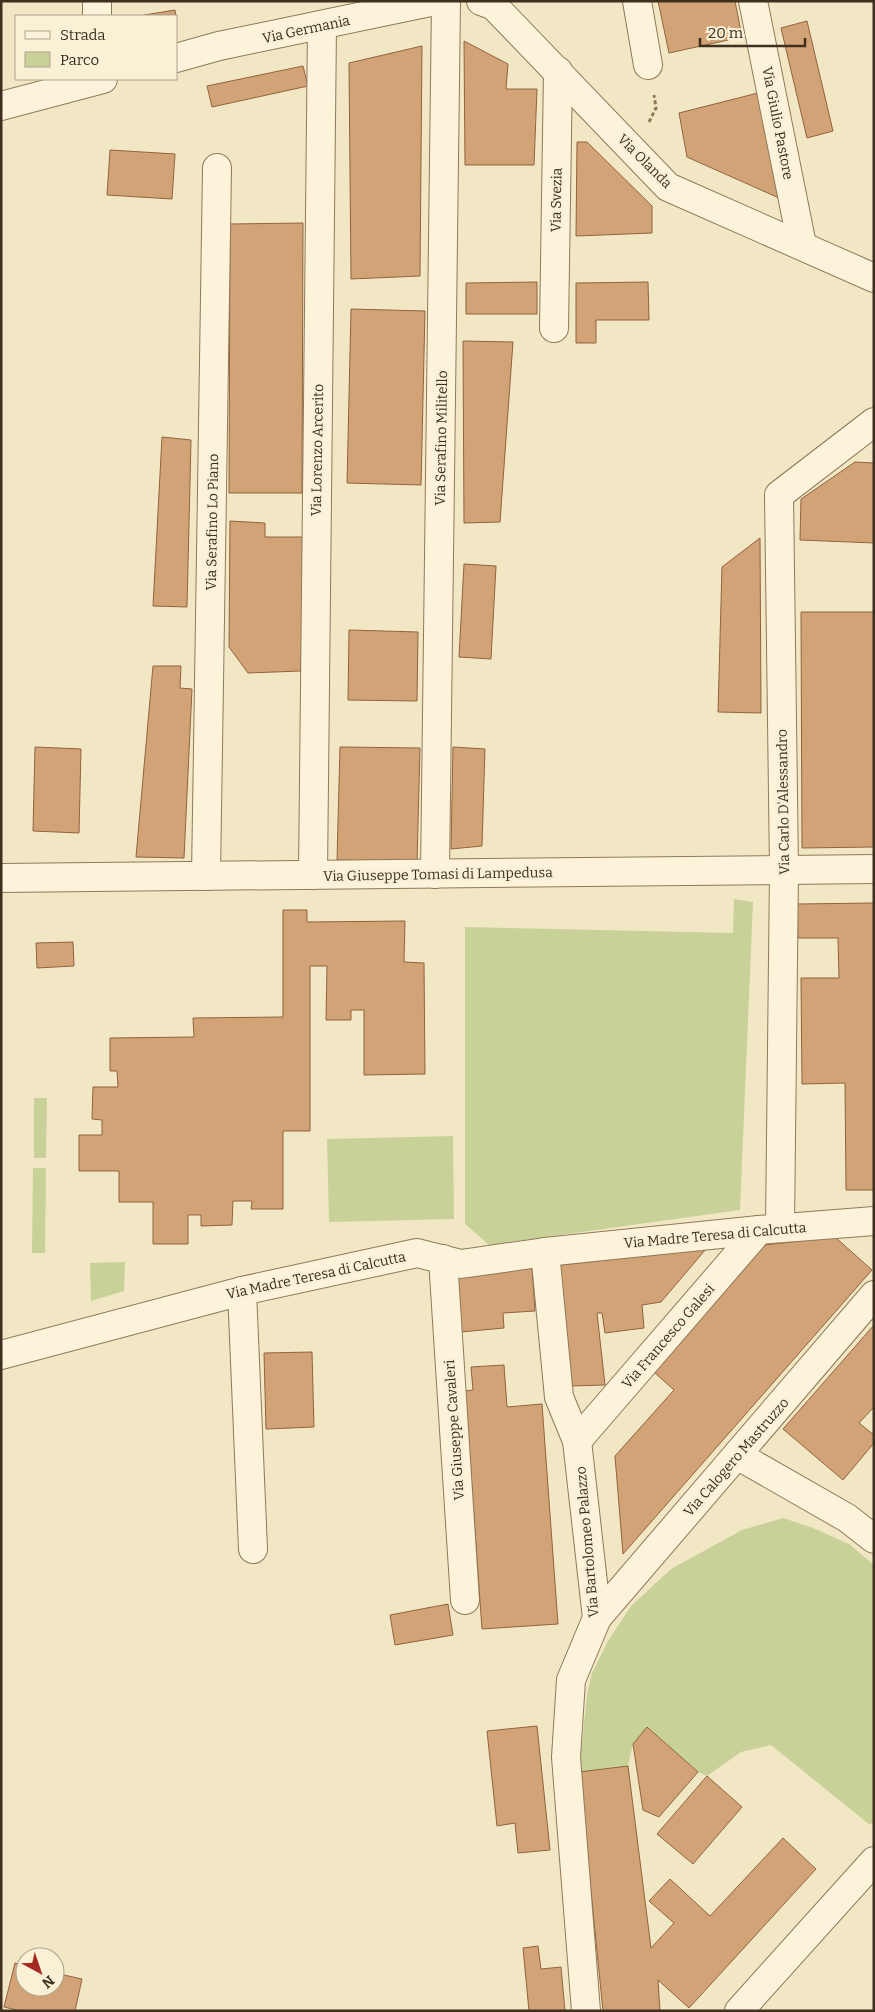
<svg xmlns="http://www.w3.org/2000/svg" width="875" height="2012" font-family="Bitter,serif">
	<rect width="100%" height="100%" fill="#f2e7c5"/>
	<g fill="#c8d298">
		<path d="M734,899L753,902L740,1210L489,1245L465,1224V927L733,933Z"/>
		<path d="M34,1098H47L46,1158H34Z"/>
		<path d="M453,1136L454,1219L329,1222L327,1139Z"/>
		<path d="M33,1168H46L45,1253H32Z"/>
		<path d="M125,1262L124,1291L91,1301L90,1263Z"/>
		<path d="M783,1518L813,1528L849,1544L874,1565V1821L870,1825L771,1745L741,1752L707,1776L698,1772L647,1727L633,1744L628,1766L579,1772L587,1695L592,1673L608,1641L631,1606L671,1569L742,1530Z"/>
	</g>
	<g fill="#d3a378" stroke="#91633d">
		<path d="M658,1H735L742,37L669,53Z"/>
		<path d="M175,10L176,16H144V15Z"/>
		<path d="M807,21L833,131L807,138L781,28Z"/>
		<path d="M464,41L508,64L506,89H537L534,165H465Z"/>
		<path d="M422,46L420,276L351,279L349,63Z"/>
		<path d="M303,66L308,86L212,107L207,86Z"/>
		<path d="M758,93L779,198L687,157L679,113Z"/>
		<path d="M577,142H587L652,206V233L576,236Z"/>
		<path d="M110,150L175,154L172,199L107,195Z"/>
		<path d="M303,223L302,493H229L230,224Z"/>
		<path d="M537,282V314H466V283Z"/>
		<path d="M648,282L649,320H596V343H576V283Z"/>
		<path d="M351,309L425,311L421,485L347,483Z"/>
		<path d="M463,341L513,342L500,522L464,523Z"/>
		<path d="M162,437L191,440L187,607L153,606Z"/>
		<path d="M855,462L874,463V543L800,540L801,499Z"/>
		<path d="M230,521L265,523V537H304L301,671L248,673L229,647Z"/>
		<path d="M760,538L761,713L718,712L722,567Z"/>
		<path d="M464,564L496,566L491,659L459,657Z"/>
		<path d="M801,612H874V847L802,848Z"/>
		<path d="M349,630L418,632L417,701L348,700Z"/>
		<path d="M153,666H181L180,688L192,689L184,858L136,857Z"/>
		<path d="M35,747L81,749L79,833L33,831Z"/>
		<path d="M340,747L420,748L417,862L337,860Z"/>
		<path d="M453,747L485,749L482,846L451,849Z"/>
		<path d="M874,903V1190H846L845,1083L802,1084L801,978H839L838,938H798L797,904Z"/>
		<path d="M283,910H307V922L405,921L404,962L424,963L425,1074L364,1075V1010H351V1020H326L327,966H310V1131H283V1209H251L252,1201H233L232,1225L201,1226V1215H188V1244H153V1202H119V1171H79V1135H102V1120L92,1119L93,1087H118L117,1071H110V1038L194,1037L193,1018L283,1017Z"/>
		<path d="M73,942L74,966L37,968L36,943Z"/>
		<path d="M835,1237L872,1270L623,1554L615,1456L674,1390L654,1372L764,1245Z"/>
		<path d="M706,1249L661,1302L642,1305L644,1328L605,1333L602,1313H597L605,1385L570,1386L560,1265Z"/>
		<path d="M532,1268L535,1311L503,1313L504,1328L461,1332L457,1274Z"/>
		<path d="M874,1325V1407L859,1423L874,1435V1443L843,1480L783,1429Z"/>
		<path d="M312,1352L314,1427L266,1429L264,1353Z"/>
		<path d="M504,1365L507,1407L542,1404L558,1624L482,1629L465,1391L473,1390L471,1367Z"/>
		<path d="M448,1604L453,1635L395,1645L390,1615Z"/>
		<path d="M537,1726L550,1850L518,1853L515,1823L497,1826L487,1731Z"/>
		<path d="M647,1727L698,1772L659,1817L643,1810L633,1744Z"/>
		<path d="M628,1766L651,1948L674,1923L649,1901L670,1879L710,1916L783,1838L816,1869L689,2008L658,1980L660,2011H603L579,1772Z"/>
		<path d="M707,1776L742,1807L693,1864L657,1834Z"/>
		<path d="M538,1946L541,1969L561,1967L565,2011H529L523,1948Z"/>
		<path d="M15,1963L25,1966V1987H55V1973L82,1979L75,2011H21L4,2007Z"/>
	</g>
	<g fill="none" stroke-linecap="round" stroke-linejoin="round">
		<g stroke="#8f7959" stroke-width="30">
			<g id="minor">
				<path d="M481,1L494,6L668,187L874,278"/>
				<path d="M637,1L648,65"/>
				<path d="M753,1L802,245"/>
				<path d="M97,16V1"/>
				<path d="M176,58L219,46L435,1"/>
				<path d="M1,106L103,79"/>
				<path d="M554,328L558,71"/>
				<path d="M435,874L446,1"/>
				<path d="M313,875L322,26"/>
				<path d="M206,876L217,168"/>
				<path d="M1,878L874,869"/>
				<path d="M780,1228L784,870L779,495L874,422"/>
				<path d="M545,1252L559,1397L577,1441L597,1618L571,1680L566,1757L586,2011"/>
				<path d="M443,1259L465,1600"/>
				<path d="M242,1291L253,1549"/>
				<path d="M1,1355L242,1291L417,1253L461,1264L545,1252L759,1230L874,1221"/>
				<path d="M577,1441L759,1230"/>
				<path d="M737,1455L847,1518L874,1539"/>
				<path d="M597,1618L874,1295"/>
				<path d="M739,2011L874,1861"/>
			</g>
		</g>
		<path stroke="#8f7959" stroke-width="3" stroke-dasharray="4 2.5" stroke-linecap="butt" d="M649,122L656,108L654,95"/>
		<use href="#minor" stroke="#fcf3da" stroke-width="28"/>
	</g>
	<g text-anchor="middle" stroke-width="5" stroke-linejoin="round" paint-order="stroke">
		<g font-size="14" fill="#3e2f1e" stroke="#f9f0d6">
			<text transform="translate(306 29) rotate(-12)" y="5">Via Germania</text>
			<text transform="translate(778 123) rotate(79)" y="5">Via Giulio Pastore</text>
			<text transform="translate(645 161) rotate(45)" y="5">Via Olanda</text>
			<text transform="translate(556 200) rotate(-89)" y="5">Via Svezia</text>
			<text transform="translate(441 438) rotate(-89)" y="5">Via Serafino Militello</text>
			<text transform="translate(317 450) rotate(-89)" y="5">Via Lorenzo Arcerito</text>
			<text transform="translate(212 522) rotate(-89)" y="5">Via Serafino Lo Piano</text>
			<text transform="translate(783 802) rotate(-91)" y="5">Via Carlo D'Alessandro</text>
			<text transform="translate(438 874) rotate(-1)" y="5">Via Giuseppe Tomasi di Lampedusa</text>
			<text transform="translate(715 1235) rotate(-5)" y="5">Via Madre Teresa di Calcutta</text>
			<text transform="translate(316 1275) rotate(-12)" y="5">Via Madre Teresa di Calcutta</text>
			<text transform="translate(668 1336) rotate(-49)" y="5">Via Francesco Galesi</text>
			<text transform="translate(454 1430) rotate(-94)" y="5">Via Giuseppe Cavaleri</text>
			<text transform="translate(736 1457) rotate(-49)" y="5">Via Calogero Mastruzzo</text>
			<text transform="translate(587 1542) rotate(-95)" y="5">Via Bartolomeo Palazzo</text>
		</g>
	</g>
	<rect width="875" height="2012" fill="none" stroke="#3e2f1e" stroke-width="5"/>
	<rect x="15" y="15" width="162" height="65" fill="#f9f0d6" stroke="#aea38c"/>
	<rect x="25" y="31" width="25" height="8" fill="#fcf3da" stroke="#aea38c"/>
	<text x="60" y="40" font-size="15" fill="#3e2f1e">Strada</text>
	<rect x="25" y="52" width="25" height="15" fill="#c8d298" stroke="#aea38c"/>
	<text x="60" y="65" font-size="15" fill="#3e2f1e">Parco</text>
	<g transform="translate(40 1972) rotate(140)"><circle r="24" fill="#f9f0d6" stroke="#aea38c"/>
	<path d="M0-4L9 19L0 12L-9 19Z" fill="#a42a24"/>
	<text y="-8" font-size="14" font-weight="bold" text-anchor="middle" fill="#3e2f1e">N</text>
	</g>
	<path d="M700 38v8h105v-8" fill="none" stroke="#3e2f1e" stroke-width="2.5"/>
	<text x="708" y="38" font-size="15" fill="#3e2f1e" stroke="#f9f0d6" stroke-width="4" paint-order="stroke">20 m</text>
</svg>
